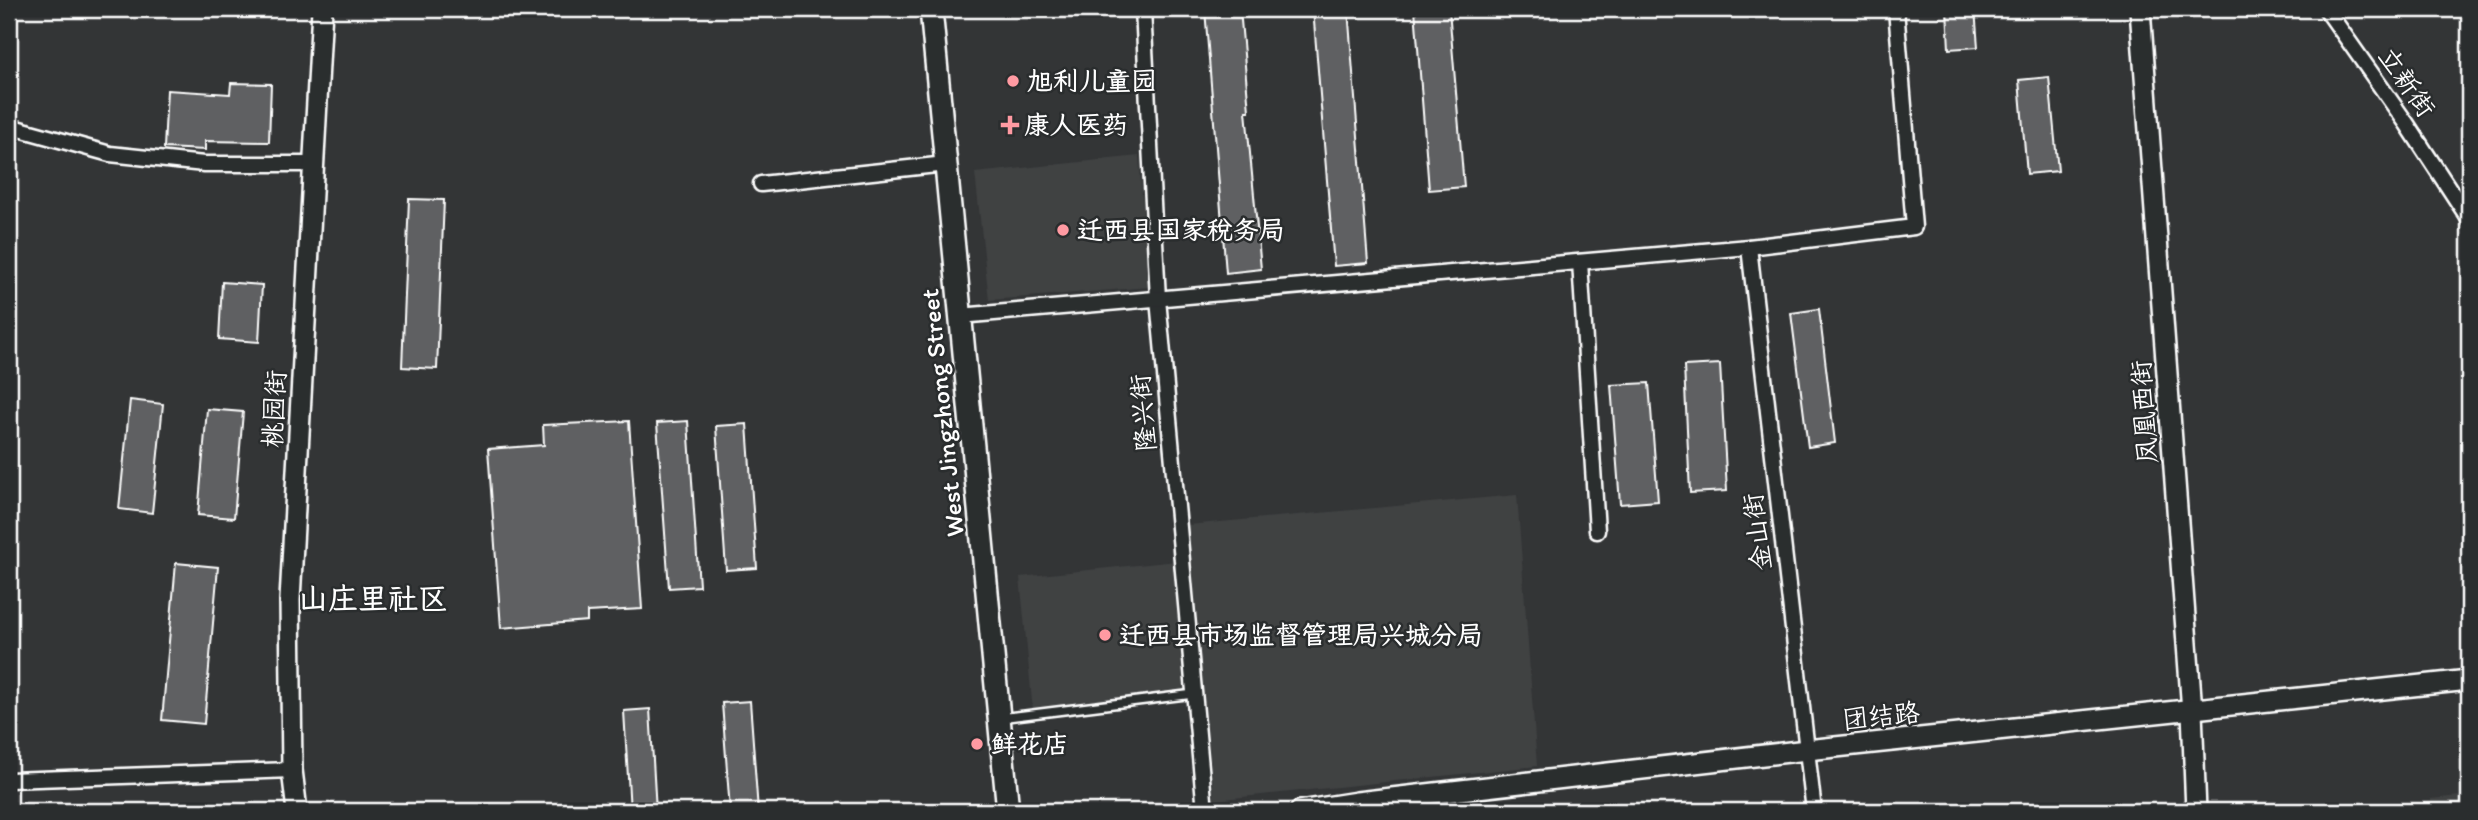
<svg xmlns="http://www.w3.org/2000/svg" width="2478" height="820" font-family="Itim,'LXGW WenKai TC',sans-serif">
	<rect width="100%" height="100%" fill="#333536"/>
	<filter id="ink" filterUnits="userSpaceOnUse"><feTurbulence type="fractalNoise" baseFrequency=".0143" numOctaves="2"/><feDisplacementMap in="SourceGraphic" scale="14" xChannelSelector="R" yChannelSelector="G"/><feConvolveMatrix kernelMatrix="1 2 1 2 8 2 1 2 1" color-interpolation-filters="sRGB"/></filter>
	<g filter="url(#ink)">
		<g fill="#404243">
			<path d="M1139,156L1149,287L989,300L975,173Z"/>
			<path d="M1517,495L1537,766L1214,800L1188,525Z"/>
			<path d="M1177,561L1189,693L1033,711L1020,577Z"/>
			<path d="M2469,795V811H2431V799Z"/>
		</g>
		<g fill="#5f6162" stroke="#fff" stroke-width="2">
			<path d="M1205,9H1240L1249,111H1246L1261,269L1226,273Z"/>
			<path d="M1313,9H1348L1368,263L1334,266Z"/>
			<path d="M1415,9H1449L1464,187L1429,190Z"/>
			<path d="M1947,9H1975L1978,47L1949,49Z"/>
			<path d="M2049,77L2058,171L2027,174L2019,80Z"/>
			<path d="M231,83L271,84L269,142L205,141V150L164,148L167,90L230,94Z"/>
			<path d="M409,199L444,200L437,369L402,367Z"/>
			<path d="M222,282L262,285L259,342L219,339Z"/>
			<path d="M1819,309L1835,443L1808,447L1791,313Z"/>
			<path d="M1720,364L1727,491L1690,493L1684,366Z"/>
			<path d="M1649,383L1658,501L1620,504L1611,385Z"/>
			<path d="M130,400L163,404L152,513L119,509Z"/>
			<path d="M207,409L243,412L234,518L198,515Z"/>
			<path d="M629,421L642,609L587,612V621L501,628L488,449L544,445L543,425Z"/>
			<path d="M688,421L699,586L669,588L657,423Z"/>
			<path d="M747,424L757,568L726,570L716,426Z"/>
			<path d="M176,563L218,567L204,724L162,720Z"/>
			<path d="M750,701L758,811H730L722,703Z"/>
			<path d="M650,709L656,811H630L624,711Z"/>
		</g>
		<g fill="none" stroke-linecap="round" stroke-linejoin="round">
			<g stroke="#fff" stroke-width="12">
				<path id="service" d="M1000,718L1194,694"/>
			</g>
			<g stroke="#fff" stroke-width="19">
				<g id="minor">
					<path d="M1143,9L1158,299L1205,811"/>
					<path d="M2326,9L2407,124L2469,219"/>
					<path d="M9,126L110,154L204,164H313"/>
					<path d="M761,184L946,164"/>
					<path d="M1749,247L1814,811"/>
					<path d="M1580,262L1597,531"/>
					<path d="M960,316L1749,247L1914,227L1896,9"/>
					<path d="M9,780L292,770"/>
				</g>
			</g>
			<g stroke="#fff" stroke-width="24">
				<g id="tertiary">
					<path d="M2140,9L2192,711L2196,811"/>
					<path d="M297,811L292,770L290,600L322,9"/>
					<path d="M1300,811L1357,802L1807,750L2469,680"/>
				</g>
			</g>
			<g stroke="#fff" stroke-width="26">
				<path id="secondary" d="M931,9L1008,811"/>
			</g>
			<use href="#service" stroke="#2a2d2e" stroke-width="7"/>
			<use href="#minor" stroke="#2a2d2e" stroke-width="14"/>
			<use href="#tertiary" stroke="#2a2d2e" stroke-width="19"/>
			<use href="#secondary" stroke="#2a2d2e" stroke-width="21"/>
		</g>
	</g>
	<g fill="#ff9aa2" stroke="#2a2d2e" stroke-width="2.5">
		<circle cx="1013" cy="81" r="7"/>
		<path d="M1006.5 114.5h7v7h7v7h-7v7h-7v-7h-7v-7h7z"/>
		<circle cx="1063" cy="230" r="7"/>
		<circle cx="1105" cy="635" r="7"/>
		<circle cx="977" cy="744" r="7"/>
	</g>
	<g text-anchor="middle" stroke-width="5" stroke-linejoin="round" paint-order="stroke">
		<g font-size="26" font-weight="bold" fill="#fff" stroke="#2a2d2e" text-anchor="start">
			<text x="1027" y="90">旭利儿童园</text>
			<text x="1024" y="134">康人医药</text>
			<text x="1077" y="239">迁西县国家税务局</text>
			<text x="1119" y="644">迁西县市场监督管理局兴城分局</text>
			<text x="991" y="753">鲜花店</text>
		</g>
		<g font-size="26" fill="#fff" stroke="#2a2d2e">
			<text transform="translate(2407 82) rotate(55)" y="9">立新街</text>
			<text transform="translate(274 409) rotate(-87)" y="9">桃园街</text>
			<text transform="translate(2144 412) rotate(-94)" y="9">凤凰西街</text>
			<text transform="translate(942 413) rotate(-96)" y="9">West Jingzhong Street</text>
			<text transform="translate(1143 413) rotate(-95)" y="9">隆兴街</text>
			<text transform="translate(1757 532) rotate(-97)" y="9">金山街</text>
			<text transform="translate(1881 716) rotate(-6)" y="9">团结路</text>
		</g>
		<g font-size="30" font-weight="bold" fill="#fff" stroke="#2a2d2e">
			<text x="373" y="609">山庄里社区</text>
		</g>
	</g>
	<rect width="2478" height="820" fill="none" stroke="#2a2d2e" stroke-width="35"/>
	<rect x="18" y="18" width="2443" height="785" fill="none" stroke="#fff" stroke-width="2.5" filter="url(#ink)"/>
</svg>
